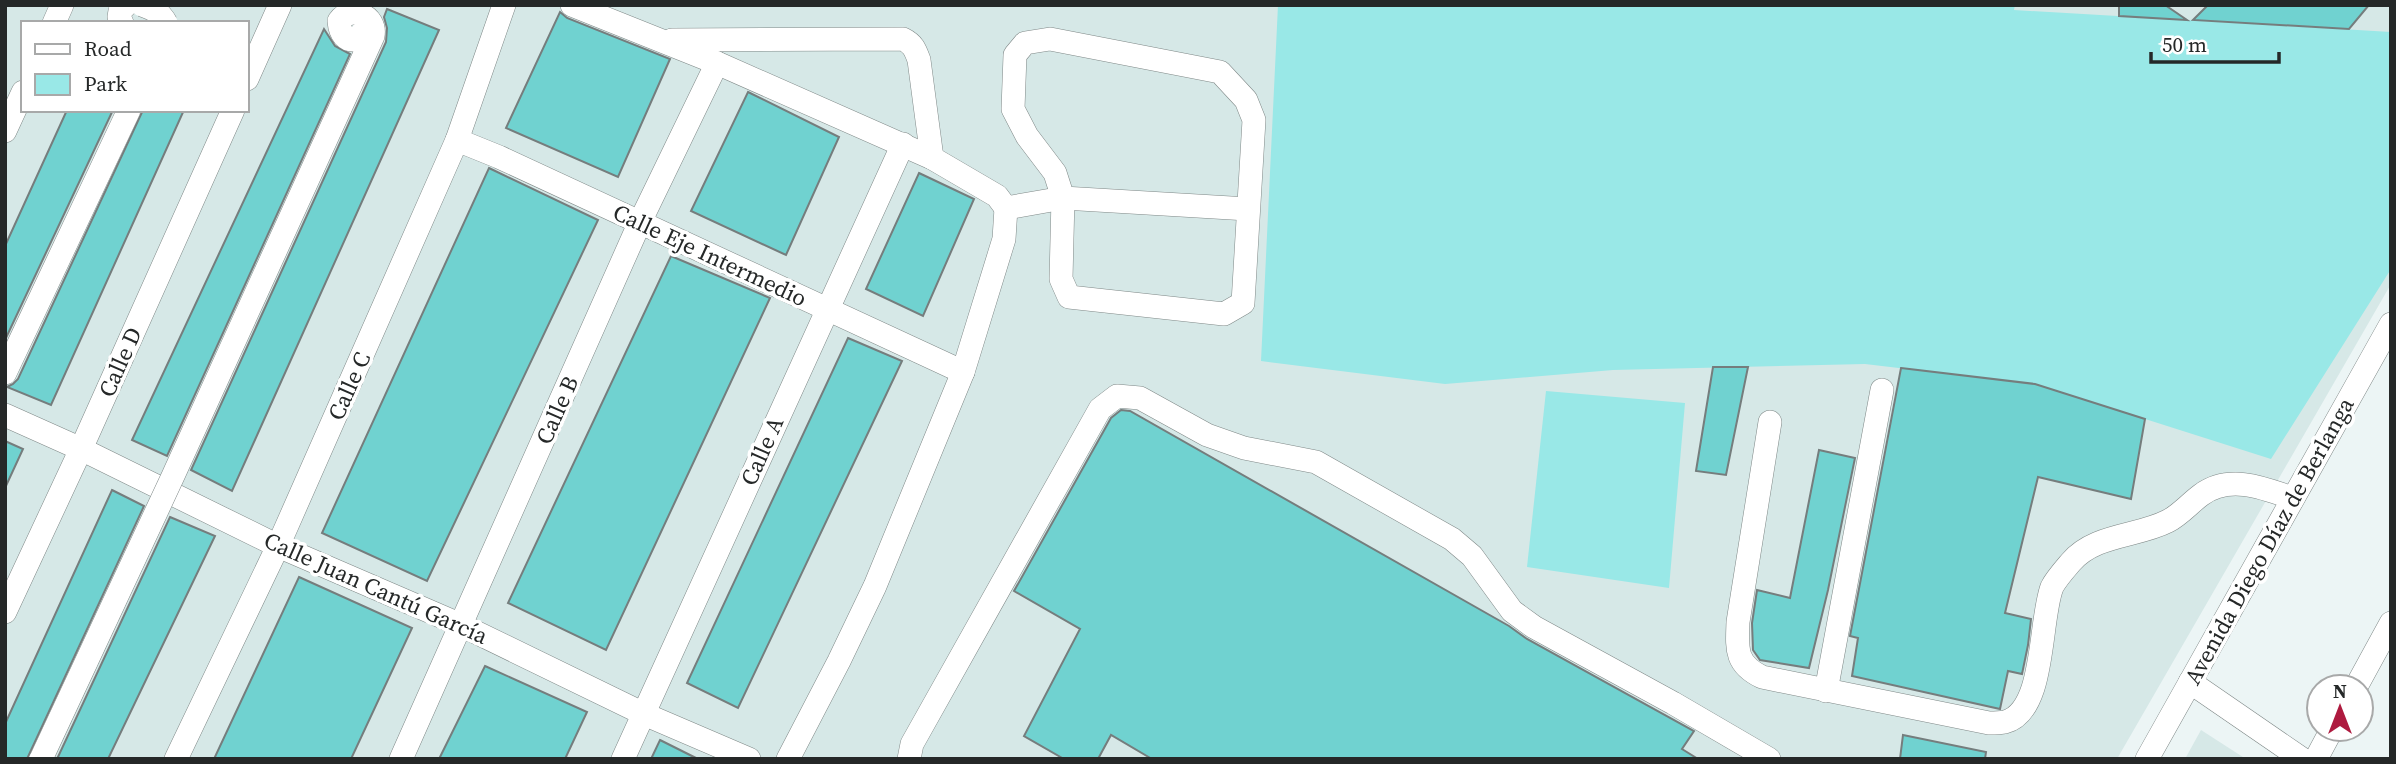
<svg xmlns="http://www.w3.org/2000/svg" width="2396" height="764" font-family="'Source Serif 4',serif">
	<rect width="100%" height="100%" fill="#ecf5f5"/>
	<g fill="#d6e8e7" fill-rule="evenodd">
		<path d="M5,5H2391V284L2117,759H5ZM23,23H247V110H23Z"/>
		<path d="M2201,730L2246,759H2185Z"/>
	</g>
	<g fill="#99e8e7">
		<path d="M1278,5H2015L2014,10L2391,32V269L2271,459L2035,384L1865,364L1613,370L1445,384L1261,361Z"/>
		<path d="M1546,391L1685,403L1669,588L1527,567Z"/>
	</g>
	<g fill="#70d2d0" stroke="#757d7d" stroke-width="2">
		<path d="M2119,5H2165L2187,20L2119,16Z"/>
		<path d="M2208,5H2369L2349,29L2193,20Z"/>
		<path d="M387,9L439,30L232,491L191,470L386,42L387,28L384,17Z"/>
		<path d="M560,12L567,18L670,59L618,177L506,128Z"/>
		<path d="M324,29L335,46L350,54L167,456L132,440Z"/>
		<path d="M748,92L839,137L786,255L691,211Z"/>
		<path d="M67,110H113L5,340V246Z"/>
		<path d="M143,110H184L51,405L7,387L13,384L18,379Z"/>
		<path d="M489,168L598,220L427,581L322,533Z"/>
		<path d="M919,173L974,199L923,316L866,289Z"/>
		<path d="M671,256L770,298L606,650L508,603Z"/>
		<path d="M848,338L902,361L738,708L687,683Z"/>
		<path d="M1713,367H1748L1726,475L1696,471Z"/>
		<path d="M1901,368L2035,384L2145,419L2131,499L2038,477L2005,613L2031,619L2028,645L2022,674L2008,671L2000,709L1852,676L1858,638L1850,636Z"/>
		<path d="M1121,410L1130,411L1509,626L1527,639L1694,731L1682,749L1698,759H1152L1111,735L1098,759H1064L1024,736L1080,629L1014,591L1111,418Z"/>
		<path d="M5,441L23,449L5,488Z"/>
		<path d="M1819,450L1855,458L1828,590L1809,668L1760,660L1753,650L1752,623L1757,590L1790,598Z"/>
		<path d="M112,490L144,506L27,759H5V724Z"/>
		<path d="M170,517L215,536L108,759H57Z"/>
		<path d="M299,577L412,628L351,759H214Z"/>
		<path d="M485,666L587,712L565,759H439Z"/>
		<path d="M1903,735L1986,752L1985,759H1900Z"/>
		<path d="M660,740L698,759H651Z"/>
	</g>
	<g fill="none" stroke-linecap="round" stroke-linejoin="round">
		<g stroke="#7f8887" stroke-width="24">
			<g id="minor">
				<path d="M572,5L717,63L932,158L997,196L1006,208"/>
				<path d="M54,23L62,5"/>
				<path d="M122,23L119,17L120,11L126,5"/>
				<path d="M1050,39L1220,72L1246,100L1254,120L1243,303L1224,314L1069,297L1061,279L1063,198L1055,173L1027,136L1013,109L1015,55L1025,43Z"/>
				<path d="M672,40L903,39C913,44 915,49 919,60L932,158"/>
				<path d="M247,79L280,5"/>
				<path d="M5,131L23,92"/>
				<path d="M457,140L499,157L963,372"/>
				<path d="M1006,208L1063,198L1248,209"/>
				<path d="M5,373L129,110"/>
				<path d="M5,415L81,449L278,546L461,625L644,714L749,759"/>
				<path d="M1770,422L1738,622C1737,649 1735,664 1762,677L1989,723C1993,723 2000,723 2005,722C2046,711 2039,620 2052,587C2056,579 2065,569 2071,562C2095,534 2137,537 2168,521C2180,515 2190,503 2201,495C2229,474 2264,488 2292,498"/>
				<path d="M5,612L81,449L233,110"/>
				<path d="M2190,682L2302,759"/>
				<path d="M2356,687L2391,623"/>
				<path d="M1826,691L1882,390"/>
				<path d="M176,759L278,546L457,140L504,5"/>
				<path d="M401,759L640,222L717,63"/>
				<path d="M623,759L903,144"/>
				<path d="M788,759L839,661L875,586L963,372L1004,239L1006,208"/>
				<path d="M909,759L912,744L1100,409L1117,396L1140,398L1207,435L1244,448L1316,462L1452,539L1472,556L1512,611L1534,627L1673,703L1769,759"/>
				<path d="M2147,759L2391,324"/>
				<path d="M2316,759L2332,729"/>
			</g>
		</g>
		<use href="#minor" stroke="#fff" stroke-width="23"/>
		<g stroke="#7f8887" stroke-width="24" stroke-linecap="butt">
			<g id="minor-bridge">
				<path d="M142,5C153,9 160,12 166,23"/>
				<path d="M41,759L173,476L373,36C377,15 350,5 339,21C340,33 345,43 359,39L362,33"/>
			</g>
		</g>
		<use href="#minor-bridge" stroke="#fff" stroke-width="23"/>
	</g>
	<g text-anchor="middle" stroke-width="7" stroke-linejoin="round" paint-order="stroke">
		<g font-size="23" fill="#252828" stroke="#fff">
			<text transform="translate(710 255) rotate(25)" y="8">Calle Eje Intermedio</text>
			<text transform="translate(120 362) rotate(-66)" y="8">Calle D</text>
			<text transform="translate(349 386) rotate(-66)" y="8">Calle C</text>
			<text transform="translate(557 410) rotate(-66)" y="8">Calle B</text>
			<text transform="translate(762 451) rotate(-66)" y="8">Calle A</text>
			<text transform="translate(2269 541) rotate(-61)" y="8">Avenida Diego Díaz de Berlanga</text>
			<text transform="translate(376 588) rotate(24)" y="8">Calle Juan Cantú García</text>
		</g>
	</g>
	<rect width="2396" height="764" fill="none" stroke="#252828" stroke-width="14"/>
	<rect x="21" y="21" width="228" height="91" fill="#ffffff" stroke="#a8a9a9" stroke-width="2"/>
	<rect x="35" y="44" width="35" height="10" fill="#ffffff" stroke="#a8a9a9" stroke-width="2"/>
	<text x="84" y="56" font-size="21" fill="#252828">Road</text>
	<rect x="35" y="74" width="35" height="21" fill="#99e8e7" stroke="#a8a9a9" stroke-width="2"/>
	<text x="84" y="91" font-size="21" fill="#252828">Park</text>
	<g transform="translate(2340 708)"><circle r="33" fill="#ffffff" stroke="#a8a9a9" stroke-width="2"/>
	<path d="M0-5L12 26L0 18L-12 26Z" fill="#ae1a3f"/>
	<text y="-10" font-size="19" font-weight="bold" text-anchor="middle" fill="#252828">N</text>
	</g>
	<path d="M2151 52v10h128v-10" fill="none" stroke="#252828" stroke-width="3.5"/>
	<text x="2162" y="52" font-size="21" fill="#252828" stroke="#ffffff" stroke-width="5" paint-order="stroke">50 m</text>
</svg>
